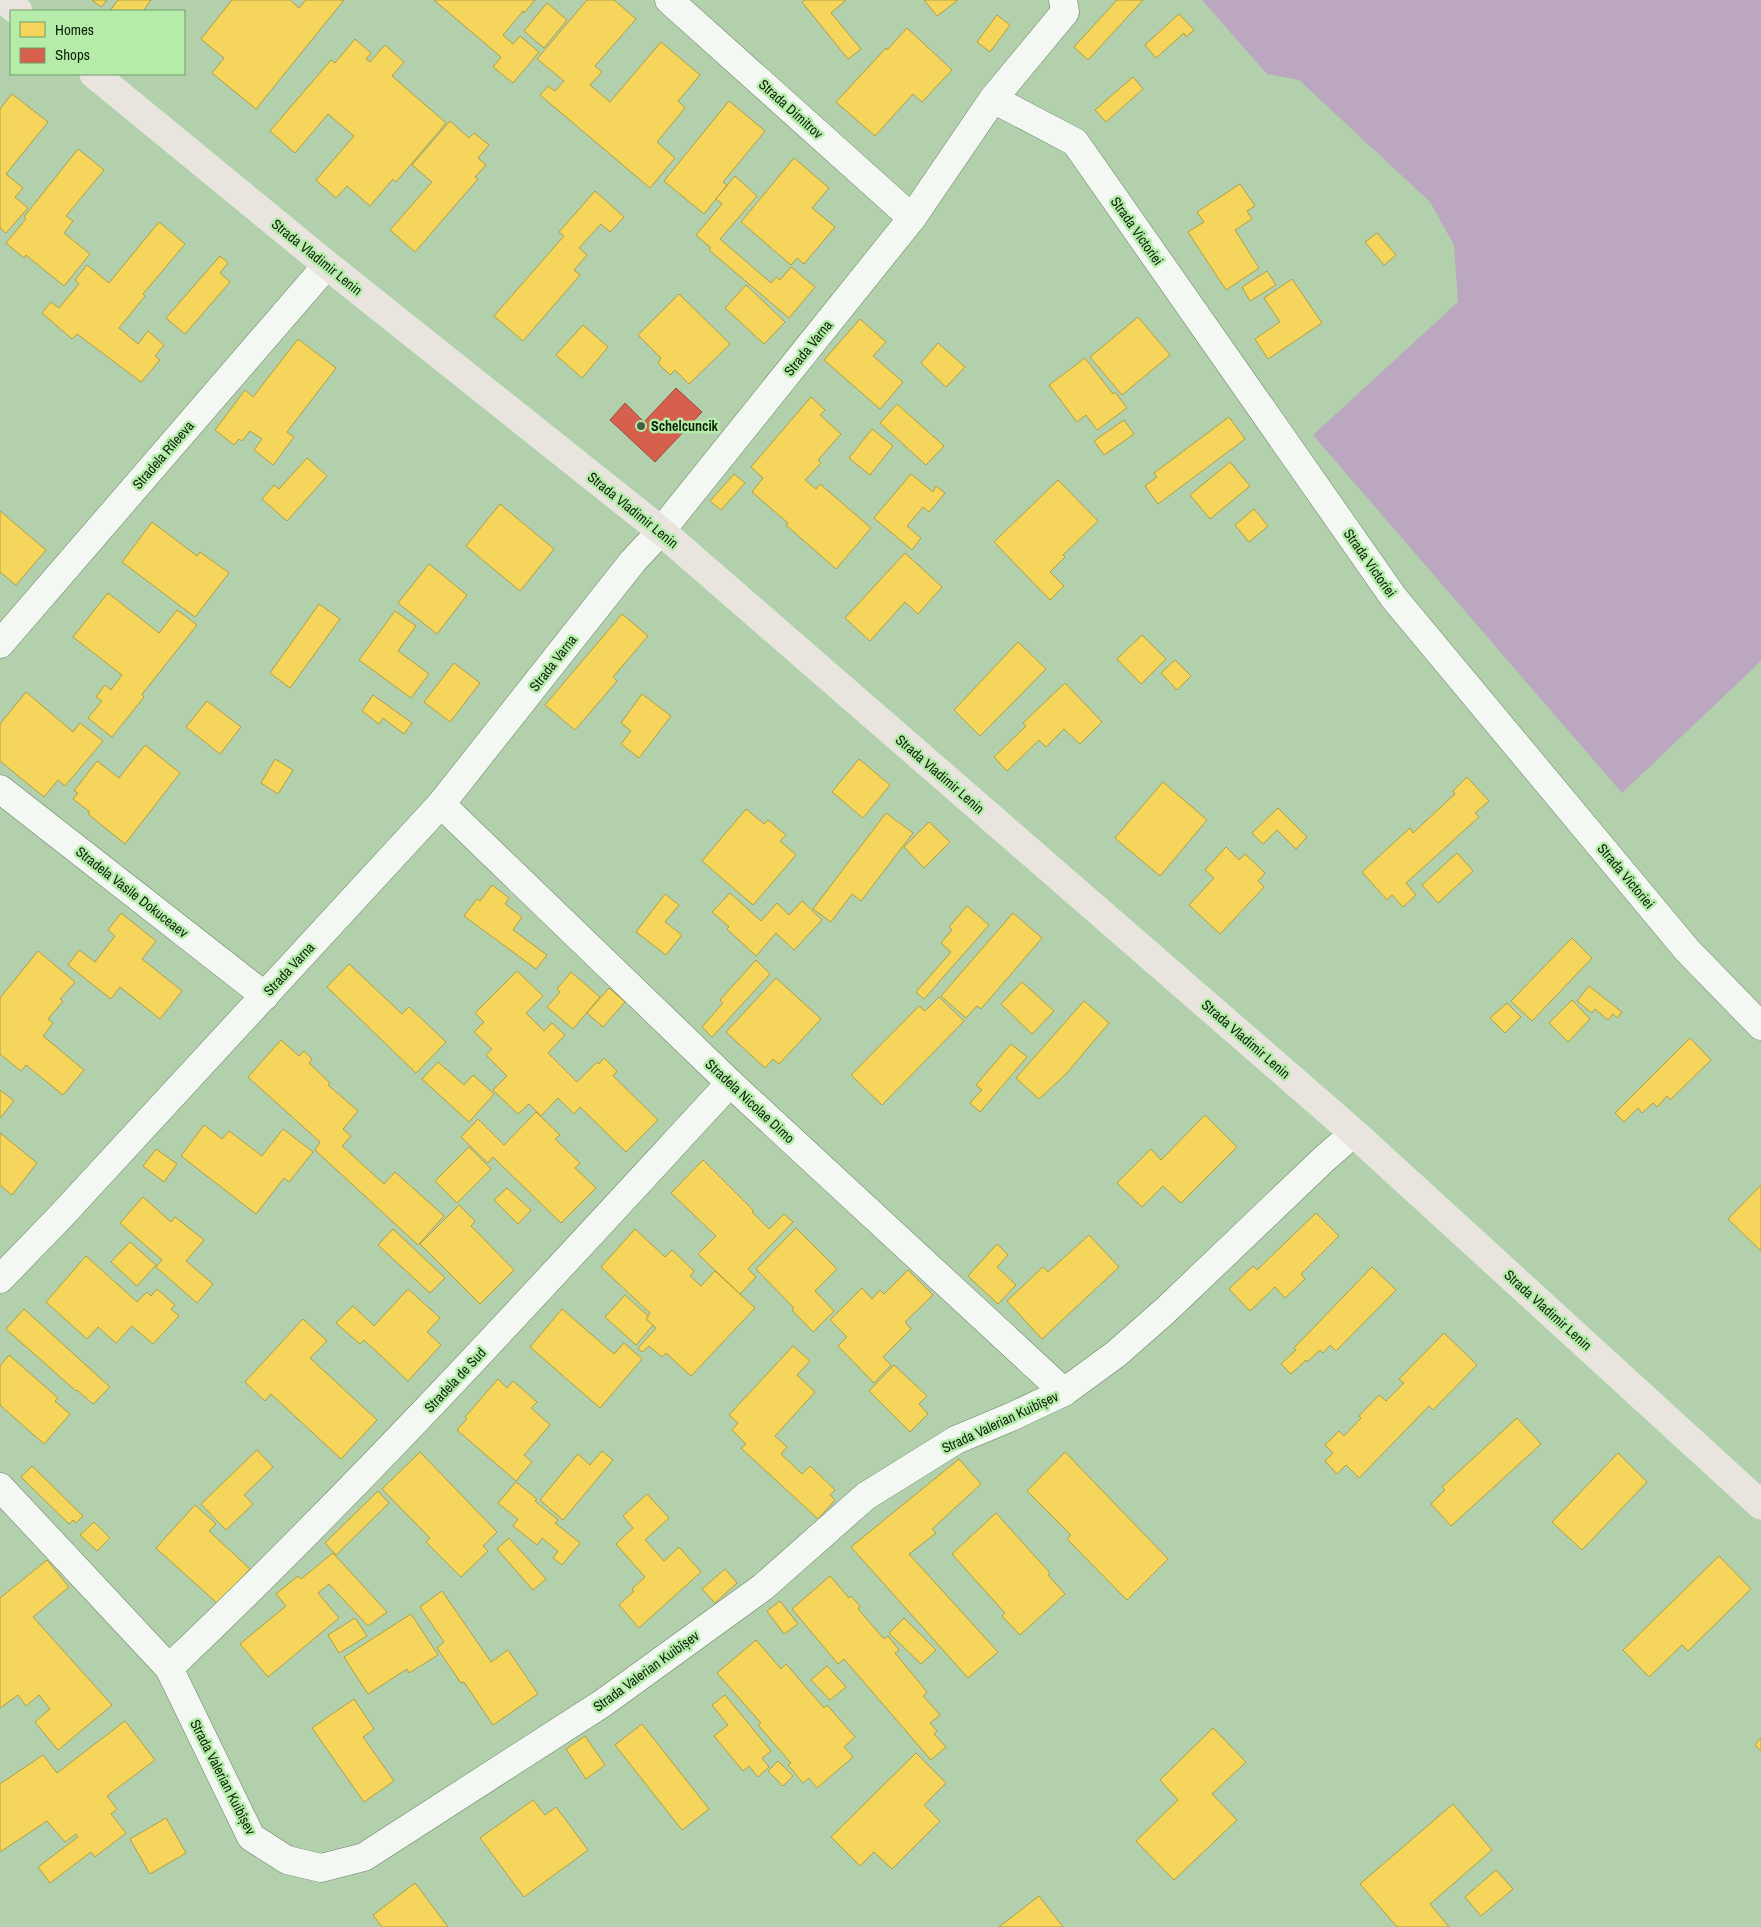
<svg xmlns="http://www.w3.org/2000/svg" width="1761" height="1927" font-family="'Archivo Narrow',sans-serif">
	<rect width="100%" height="100%" fill="#b2d0ac"/>
	<path fill="#bba7bf" d="M1202,0H1761V661L1622,793L1313,435L1458,302L1454,245L1430,202L1299,80L1267,74Z"/>
	<g fill="#f6d55c" stroke="#b09f43">
		<path d="M92,0H107L101,7Z"/>
		<path d="M118,0H151L143,11H110Z"/>
		<path d="M232,0H290L299,8L306,0H344L256,109L212,73L224,58L201,39Z"/>
		<path d="M434,0H535L524,13L523,11L503,35L513,44L520,36L539,52L513,83L493,67L501,57Z"/>
		<path d="M587,0H614L636,19L595,66L602,72L590,85L610,102L661,42L700,75L678,101L685,108L657,142L675,158L650,188L540,95L548,86L555,91L564,81L537,59Z"/>
		<path d="M805,0H846L831,13L861,49L848,59L802,2Z"/>
		<path d="M924,0H958L937,16Z"/>
		<path d="M1117,0H1143L1088,60L1074,47Z"/>
		<path d="M547,3L567,20L544,48L524,31Z"/>
		<path d="M1179,14L1194,30L1186,37L1184,33L1156,58L1145,45Z"/>
		<path d="M997,15L1010,25L990,52L977,42Z"/>
		<path d="M907,28L952,70L922,102L913,94L875,136L836,102L886,48L887,50Z"/>
		<path d="M355,39L371,53L366,59L370,62L385,45L404,62L392,76L446,123L396,182L393,179L370,206L347,186L336,198L316,180L354,136L328,114L295,153L270,131L331,60L335,63Z"/>
		<path d="M1133,77L1143,89L1106,122L1095,110Z"/>
		<path d="M12,94L48,122L6,174L23,188L15,197L28,208L6,233L0,228V109Z"/>
		<path d="M729,101L765,131L723,182L727,185L704,214L664,181Z"/>
		<path d="M450,121L469,138L474,133L489,145L478,158L486,165L475,177L478,179L415,252L390,230L432,182L412,165Z"/>
		<path d="M78,149L104,170L66,216L73,221L64,233L90,254L64,286L26,255L24,258L6,243L26,219L24,217Z"/>
		<path d="M794,158L829,188L812,208L835,227L804,264L797,258L791,265L741,222Z"/>
		<path d="M735,176L757,196L720,239L771,283L776,277L780,280L791,267L815,287L789,318L709,250L711,248L696,235L722,204L716,199Z"/>
		<path d="M1240,184L1255,206L1247,211L1252,219L1235,230L1259,268L1226,290L1188,232L1204,222L1197,212Z"/>
		<path d="M595,191L624,217L610,232L601,224L579,248L587,255L574,270L580,275L523,341L494,316L564,236L559,232Z"/>
		<path d="M159,222L185,244L143,294L145,296L119,328L138,344L148,331L164,345L155,356L160,360L141,382L77,334L72,339L42,313L51,302L59,308L79,284L75,280L87,265L109,283Z"/>
		<path d="M1377,233L1396,255L1384,265L1365,242Z"/>
		<path d="M220,256L228,263L220,273L230,282L185,334L166,318Z"/>
		<path d="M1267,271L1276,285L1250,301L1242,287Z"/>
		<path d="M1292,279L1322,323L1268,359L1255,339L1280,322L1264,298Z"/>
		<path d="M746,285L785,322L764,344L725,308Z"/>
		<path d="M679,294L730,344L689,384L675,370L670,375L658,363L661,358L638,335Z"/>
		<path d="M1138,317L1170,355L1122,395L1090,357Z"/>
		<path d="M860,319L886,342L873,356L903,382L880,409L824,360Z"/>
		<path d="M583,325L608,347L582,378L556,355Z"/>
		<path d="M298,339L336,368L287,432L294,437L273,465L254,450L262,439L250,431L242,441L239,439L234,445L215,430L245,390L253,397Z"/>
		<path d="M938,343L965,367L946,387L921,363Z"/>
		<path d="M1085,358L1113,394L1115,392L1127,408L1097,430L1086,415L1077,422L1049,385Z"/>
		<path d="M811,397L825,410L820,415L841,434L818,460L821,463L805,480L816,489L820,484L871,528L836,569L786,525L788,523L752,492L763,478L751,467Z"/>
		<path d="M897,404L944,446L926,465L880,423Z"/>
		<path d="M1229,417L1245,439L1158,504L1145,486L1157,477L1154,473Z"/>
		<path d="M1124,420L1134,434L1104,455L1094,441Z"/>
		<path d="M872,429L893,446L870,475L849,458Z"/>
		<path d="M307,458L327,476L287,521L262,499L274,485L279,489Z"/>
		<path d="M1230,462L1250,486L1210,519L1190,495Z"/>
		<path d="M734,474L745,483L721,510L710,501Z"/>
		<path d="M911,474L933,492L936,486L945,493L929,512L923,507L907,526L921,538L912,550L874,518Z"/>
		<path d="M1058,480L1098,521L1063,555L1065,557L1050,572L1064,586L1050,600L994,542Z"/>
		<path d="M500,504L554,549L520,591L466,546Z"/>
		<path d="M1254,509L1268,526L1249,542L1235,525Z"/>
		<path d="M0,511L46,550L16,585L0,572Z"/>
		<path d="M152,522L197,556L200,552L229,573L195,617L122,562Z"/>
		<path d="M905,553L942,587L918,614L905,602L870,641L845,618Z"/>
		<path d="M429,564L467,595L437,634L398,603Z"/>
		<path d="M108,593L159,633L177,610L197,625L143,693L142,695L144,697L112,737L88,718L102,701L96,697L105,685L111,690L122,675L73,637Z"/>
		<path d="M319,604L340,619L290,688L270,673Z"/>
		<path d="M395,611L416,626L398,651L429,674L411,698L359,660Z"/>
		<path d="M622,614L648,636L613,677L617,681L575,730L545,705Z"/>
		<path d="M1142,635L1166,659L1141,684L1117,659Z"/>
		<path d="M1018,642L1046,669L980,736L954,710Z"/>
		<path d="M1175,660L1191,676L1177,690L1161,673Z"/>
		<path d="M454,663L480,683L450,722L424,702Z"/>
		<path d="M1065,683L1102,722L1080,744L1064,729L1046,747L1039,740L1007,771L994,757L1026,726L1023,723Z"/>
		<path d="M26,692L73,732L80,723L103,741L65,786L58,780L44,797L0,761V724Z"/>
		<path d="M642,694L671,716L639,758L621,744L631,731L621,723Z"/>
		<path d="M373,695L412,723L404,734L383,718L379,724L362,711Z"/>
		<path d="M207,701L241,727L220,754L186,727Z"/>
		<path d="M145,745L180,773L125,844L88,814L90,812L73,799L78,793L74,791L97,761L119,778Z"/>
		<path d="M275,759L293,770L278,794L261,783Z"/>
		<path d="M859,759L890,785L863,818L832,792Z"/>
		<path d="M1467,777L1489,801L1475,813L1479,817L1406,883L1416,895L1403,907L1392,895L1387,900L1362,872L1410,828L1413,833L1455,794L1453,791Z"/>
		<path d="M1163,782L1207,820L1160,876L1115,838Z"/>
		<path d="M1278,808L1307,837L1296,849L1277,830L1263,844L1252,833Z"/>
		<path d="M746,809L764,824L768,820L786,835L780,841L796,855L753,905L702,861Z"/>
		<path d="M886,813L913,833L861,901L852,894L831,922L813,909Z"/>
		<path d="M929,822L950,842L924,868L904,847Z"/>
		<path d="M1226,847L1239,860L1245,854L1265,873L1258,881L1264,887L1220,934L1189,905L1214,878L1205,870Z"/>
		<path d="M1457,853L1473,871L1438,903L1422,885Z"/>
		<path d="M492,885L509,898L505,904L522,917L513,930L547,955L536,969L464,916L477,899L480,901Z"/>
		<path d="M730,893L761,921L777,903L789,915L802,901L822,920L794,950L776,933L756,956L727,929L729,927L712,912Z"/>
		<path d="M665,894L679,905L665,922L682,935L666,955L636,932Z"/>
		<path d="M967,906L989,925L924,999L916,992L951,952L941,943L952,930L949,927Z"/>
		<path d="M121,913L156,941L142,959L182,991L160,1019L120,987L111,999L68,965L79,950L95,962L115,936L108,930Z"/>
		<path d="M1013,913L1042,938L981,1009L977,1006L966,1018L941,996Z"/>
		<path d="M1572,938L1592,958L1532,1021L1511,1001Z"/>
		<path d="M38,951L75,982L60,999L63,1001L48,1019L53,1023L43,1036L84,1070L63,1095L26,1065L21,1071L0,1054V998Z"/>
		<path d="M756,960L770,974L712,1037L702,1027L723,1003L720,1000Z"/>
		<path d="M349,964L402,1014L409,1007L446,1042L416,1073L327,987Z"/>
		<path d="M517,971L543,996L526,1013L544,1031L552,1023L565,1035L548,1053L577,1082L597,1062L599,1064L604,1058L617,1071L613,1076L658,1120L626,1152L580,1107L574,1114L558,1098L541,1116L529,1104L518,1114L493,1090L507,1076L486,1055L492,1049L474,1032L484,1022L475,1013Z"/>
		<path d="M571,972L600,997L573,1029L547,1007L560,992L557,989Z"/>
		<path d="M776,978L821,1019L779,1064L773,1059L765,1068L726,1032Z"/>
		<path d="M1022,982L1054,1011L1032,1034L1001,1004Z"/>
		<path d="M1589,986L1622,1012L1617,1018L1613,1014L1608,1020L1595,1009L1592,1013L1577,1001Z"/>
		<path d="M609,988L625,1002L603,1027L587,1013Z"/>
		<path d="M939,997L964,1021L882,1105L851,1075L919,1006L925,1011Z"/>
		<path d="M1572,1000L1590,1019L1568,1042L1549,1023Z"/>
		<path d="M1084,1001L1109,1023L1066,1074L1039,1099L1016,1078Z"/>
		<path d="M1507,1003L1521,1017L1505,1033L1490,1018Z"/>
		<path d="M1690,1038L1711,1060L1670,1100L1667,1096L1657,1107L1653,1103L1642,1113L1638,1108L1624,1122L1615,1113Z"/>
		<path d="M281,1040L299,1056L304,1051L312,1059L309,1063L330,1083L328,1085L358,1111L343,1129L351,1136L342,1146L384,1184L395,1172L444,1216L418,1245L315,1150L320,1142L248,1077Z"/>
		<path d="M1011,1044L1027,1057L980,1112L970,1103L982,1090L976,1085Z"/>
		<path d="M438,1062L464,1085L473,1075L494,1094L469,1122L422,1079Z"/>
		<path d="M0,1090L14,1101L0,1118Z"/>
		<path d="M536,1112L560,1135L555,1139L580,1163L575,1168L596,1188L561,1223L493,1157L488,1163L461,1137L478,1119L504,1145Z"/>
		<path d="M1205,1115L1237,1147L1181,1203L1163,1186L1142,1207L1117,1183L1151,1149L1161,1160Z"/>
		<path d="M204,1125L222,1139L229,1131L262,1156L283,1129L313,1152L289,1182L284,1178L256,1214L181,1156Z"/>
		<path d="M0,1133L37,1163L12,1195L0,1185Z"/>
		<path d="M469,1147L491,1169L457,1203L435,1181Z"/>
		<path d="M156,1149L177,1164L164,1182L143,1166Z"/>
		<path d="M703,1160L754,1211L752,1212L769,1229L784,1214L793,1222L748,1269L756,1277L740,1294L698,1254L716,1236L671,1193Z"/>
		<path d="M1761,1185V1251L1728,1219Z"/>
		<path d="M507,1188L531,1210L518,1224L494,1200Z"/>
		<path d="M143,1197L171,1222L175,1217L204,1240L186,1261L213,1284L197,1303L156,1267L162,1260L120,1223Z"/>
		<path d="M459,1205L475,1221L471,1226L514,1270L480,1304L420,1244Z"/>
		<path d="M1316,1213L1339,1236L1301,1274L1305,1279L1285,1298L1275,1287L1250,1311L1229,1289L1253,1266L1257,1270Z"/>
		<path d="M796,1228L837,1269L815,1291L834,1311L813,1332L792,1310L794,1308L756,1269Z"/>
		<path d="M393,1229L445,1278L430,1293L378,1245Z"/>
		<path d="M635,1229L665,1257L672,1250L694,1271L690,1276L701,1286L715,1271L755,1308L691,1376L666,1353L662,1357L649,1346L642,1352L638,1348L656,1328L646,1319L650,1313L601,1267Z"/>
		<path d="M1089,1235L1119,1267L1042,1339L1007,1301L1043,1267L1048,1272Z"/>
		<path d="M130,1242L156,1265L137,1286L111,1262Z"/>
		<path d="M997,1244L1008,1255L997,1267L1016,1285L998,1304L968,1276Z"/>
		<path d="M86,1256L137,1302L147,1292L151,1296L157,1289L175,1305L171,1309L179,1316L153,1344L132,1326L116,1343L98,1327L87,1339L46,1302Z"/>
		<path d="M1372,1267L1396,1290L1336,1351L1330,1345L1323,1353L1320,1350L1307,1362L1306,1360L1291,1374L1281,1364L1296,1350L1294,1348Z"/>
		<path d="M908,1270L933,1295L905,1322L911,1329L883,1357L891,1365L874,1383L838,1346L847,1337L830,1320L862,1288L872,1299L880,1290L884,1294Z"/>
		<path d="M408,1289L440,1318L427,1332L441,1345L408,1381L364,1340L360,1344L336,1323L353,1306L374,1326Z"/>
		<path d="M625,1295L648,1316L646,1319L653,1325L636,1345L605,1317Z"/>
		<path d="M24,1309L110,1387L93,1404L77,1390L76,1391L6,1329Z"/>
		<path d="M562,1309L614,1354L624,1343L642,1359L600,1408L530,1347Z"/>
		<path d="M303,1319L327,1341L310,1358L377,1420L341,1459L271,1394L265,1401L245,1382Z"/>
		<path d="M1444,1333L1477,1365L1433,1410L1429,1406L1359,1478L1346,1465L1337,1474L1325,1461L1333,1453L1325,1445L1339,1431L1344,1436L1361,1418L1359,1416L1379,1395L1386,1401L1404,1383L1399,1379Z"/>
		<path d="M793,1346L810,1361L797,1375L815,1392L775,1436L787,1447L781,1454L802,1474L810,1466L835,1490L830,1495L835,1500L818,1519L741,1448L746,1444L732,1430L738,1423L729,1415Z"/>
		<path d="M9,1355L58,1398L55,1401L70,1414L44,1444L0,1405V1366Z"/>
		<path d="M894,1365L927,1396L919,1404L928,1414L910,1432L869,1391Z"/>
		<path d="M498,1379L507,1388L513,1381L537,1402L531,1408L550,1425L524,1455L532,1462L516,1481L457,1430L467,1419L465,1417Z"/>
		<path d="M1517,1418L1541,1444L1451,1526L1431,1504L1445,1490L1442,1487Z"/>
		<path d="M257,1450L273,1467L244,1495L253,1504L226,1530L201,1504Z"/>
		<path d="M602,1451L613,1460L563,1520L540,1500L578,1454L590,1465Z"/>
		<path d="M420,1452L497,1532L483,1546L488,1551L461,1577L426,1542L430,1538L382,1489Z"/>
		<path d="M1065,1452L1168,1559L1127,1600L1067,1539L1071,1535L1027,1491Z"/>
		<path d="M1618,1453L1647,1482L1582,1550L1552,1522Z"/>
		<path d="M959,1459L981,1484L932,1529L936,1533L909,1554L998,1652L968,1678L851,1547Z"/>
		<path d="M32,1466L83,1516L76,1523L73,1520L69,1524L21,1477Z"/>
		<path d="M516,1482L537,1499L535,1501L558,1520L555,1523L580,1543L562,1565L553,1558L558,1551L542,1538L537,1545L513,1526L518,1519L498,1503Z"/>
		<path d="M378,1491L389,1503L336,1555L325,1543Z"/>
		<path d="M647,1494L669,1518L645,1540L664,1561L679,1547L701,1572L639,1628L619,1605L634,1591L632,1589L645,1577L616,1544L633,1528L623,1516Z"/>
		<path d="M195,1505L216,1524L209,1531L250,1569L218,1604L156,1548Z"/>
		<path d="M996,1513L1050,1573L1048,1575L1065,1594L1020,1635L1002,1616L1005,1613L952,1554Z"/>
		<path d="M94,1522L110,1538L97,1551L80,1535Z"/>
		<path d="M509,1538L546,1579L533,1590L497,1549Z"/>
		<path d="M333,1553L387,1612L368,1626L329,1584L318,1593L339,1618L268,1677L240,1644L286,1606L276,1594L298,1576L301,1579Z"/>
		<path d="M1719,1556L1751,1589L1688,1651L1682,1645L1649,1677L1623,1650Z"/>
		<path d="M47,1560L69,1587L33,1617L112,1705L58,1750L35,1722L50,1709L39,1695L26,1706L18,1695L0,1708V1598Z"/>
		<path d="M725,1569L737,1583L715,1603L702,1589Z"/>
		<path d="M830,1576L849,1598L851,1596L860,1606L858,1609L884,1639L888,1636L899,1650L895,1653L927,1692L923,1696L940,1715L930,1723L937,1731L934,1734L946,1747L931,1760L844,1659L838,1664L792,1609Z"/>
		<path d="M442,1591L491,1662L508,1650L538,1694L493,1725L464,1682L461,1683L437,1648L444,1642L420,1607Z"/>
		<path d="M780,1601L798,1624L784,1634L767,1611Z"/>
		<path d="M411,1614L438,1655L409,1673L407,1669L368,1694L344,1657Z"/>
		<path d="M355,1618L367,1636L339,1653L328,1635Z"/>
		<path d="M904,1618L936,1650L921,1664L889,1633Z"/>
		<path d="M756,1640L781,1669L786,1664L824,1708L827,1705L855,1737L844,1747L853,1757L817,1788L809,1778L803,1783L788,1765L791,1763L758,1725L761,1723L717,1673Z"/>
		<path d="M827,1666L846,1687L830,1700L811,1680Z"/>
		<path d="M725,1695L771,1751L762,1758L769,1767L758,1777L749,1766L743,1771L714,1736L728,1725L712,1705Z"/>
		<path d="M354,1699L374,1729L363,1737L394,1781L364,1802L312,1728Z"/>
		<path d="M125,1721L155,1760L107,1796L117,1809L111,1814L126,1833L95,1857L91,1852L50,1883L38,1867L78,1837L76,1834L65,1842L47,1821L0,1852V1784L43,1755L57,1773Z"/>
		<path d="M642,1724L709,1809L682,1830L615,1745Z"/>
		<path d="M1213,1728L1246,1762L1212,1794L1237,1820L1174,1880L1136,1841L1178,1800L1160,1780Z"/>
		<path d="M585,1736L605,1765L586,1779L566,1749Z"/>
		<path d="M1761,1738V1751L1755,1745Z"/>
		<path d="M916,1753L946,1783L924,1805L940,1821L892,1869L874,1852L860,1866L831,1837Z"/>
		<path d="M778,1761L793,1776L783,1786L768,1771Z"/>
		<path d="M533,1800L545,1815L556,1807L588,1850L524,1897L480,1838Z"/>
		<path d="M1453,1804L1492,1850L1430,1904L1449,1927H1397L1360,1884Z"/>
		<path d="M166,1818L186,1853L150,1874L130,1839Z"/>
		<path d="M1496,1870L1513,1889L1481,1916L1465,1897Z"/>
		<path d="M415,1883L448,1927H382L373,1915Z"/>
		<path d="M1039,1896L1063,1927H999Z"/>
	</g>
	<path fill="#d6604d" stroke="#9a4d39" d="M676,388L702,412L655,462L610,420L625,403L644,422Z"/>
	<g fill="none" stroke-linecap="round" stroke-linejoin="round">
		<g stroke="#6b8266" stroke-width="29">
			<g id="minor">
				<path d="M669,0L912,218"/>
				<path d="M993,99L1075,142L1394,598L1687,950L1761,1026"/>
				<path d="M0,644L327,265"/>
				<path d="M0,789L265,996"/>
				<path d="M441,804L730,1083L1064,1392"/>
				<path d="M0,1279L62,1215L441,804L633,561L661,531L912,218L993,99L1065,12L1063,0"/>
				<path d="M0,1487L169,1668L251,1837L287,1860L321,1868L364,1857L603,1703L763,1587L866,1496L956,1440L1011,1417L1064,1392L1116,1354L1166,1310L1324,1159L1354,1133"/>
				<path d="M169,1668C365,1482 547,1281 730,1083"/>
			</g>
		</g>
		<g stroke="#dceada" stroke-width="29">
			<g id="major">
				<path d="M4,0L18,11"/>
				<path d="M94,74L327,265L661,531L1354,1133L1761,1505"/>
			</g>
		</g>
		<use href="#minor" stroke="#f3f8f3" stroke-width="28"/>
		<use href="#major" stroke="#e9e4de" stroke-width="28"/>
	</g>
	<circle fill="#475f42" stroke="#b5ecaa" stroke-width="2" cx="641" cy="426" r="5"/>
	<g text-anchor="middle" stroke-width="5" stroke-linejoin="round" paint-order="stroke">
		<g font-size="14" fill="#0d2209" stroke="#b5ecaa">
			<text transform="translate(791 109) rotate(42)" y="5">Strada Dimitrov</text>
			<text transform="translate(1137 231) rotate(55)" y="5">Strada Victoriei</text>
			<text transform="translate(317 257) rotate(39)" y="5">Strada Vladimir Lenin</text>
			<text transform="translate(808 348) rotate(-51)" y="5">Strada Varna</text>
			<text transform="translate(163 455) rotate(-49)" y="5">Stradela Rîleeva</text>
			<text transform="translate(633 510) rotate(39)" y="5">Strada Vladimir Lenin</text>
			<text transform="translate(1370 563) rotate(55)" y="5">Strada Victoriei</text>
			<text transform="translate(553 663) rotate(-52)" y="5">Strada Varna</text>
			<text transform="translate(940 774) rotate(41)" y="5">Strada Vladimir Lenin</text>
			<text transform="translate(1626 876) rotate(50)" y="5">Strada Victoriei</text>
			<text transform="translate(132 892) rotate(38)" y="5">Stradela Vasile Dokuceaev</text>
			<text transform="translate(289 969) rotate(-47)" y="5">Strada Varna</text>
			<text transform="translate(1246 1039) rotate(41)" y="5">Strada Vladimir Lenin</text>
			<text transform="translate(750 1101) rotate(43)" y="5">Stradela Nicolae Dimo</text>
			<text transform="translate(1548 1310) rotate(42)" y="5">Strada Vladimir Lenin</text>
			<text transform="translate(455 1380) rotate(-47)" y="5">Stradela de Sud</text>
			<text transform="translate(1000 1422) rotate(-25)" y="5">Strada Valerian Kuibîșev</text>
			<text transform="translate(646 1671) rotate(-36)" y="5">Strada Valerian Kuibîșev</text>
			<text transform="translate(223 1777) rotate(63)" y="5">Strada Valerian Kuibîșev</text>
		</g>
		<g font-size="14" font-weight="bold" fill="#0d2209" stroke="#b5ecaa" text-anchor="start">
			<text x="651" y="431">Schelcuncik</text>
		</g>
	</g>
	<rect x="10" y="10" width="175" height="65" fill="#b5ecaa" stroke="#729b6a"/>
	<rect x="20" y="22" width="25" height="15" fill="#f6d55c" stroke="#729b6a"/>
	<text x="55" y="35" font-size="15" fill="#0d2209">Homes</text>
	<rect x="20" y="48" width="25" height="15" fill="#d6604d" stroke="#729b6a"/>
	<text x="55" y="60" font-size="15" fill="#0d2209">Shops</text>
</svg>
